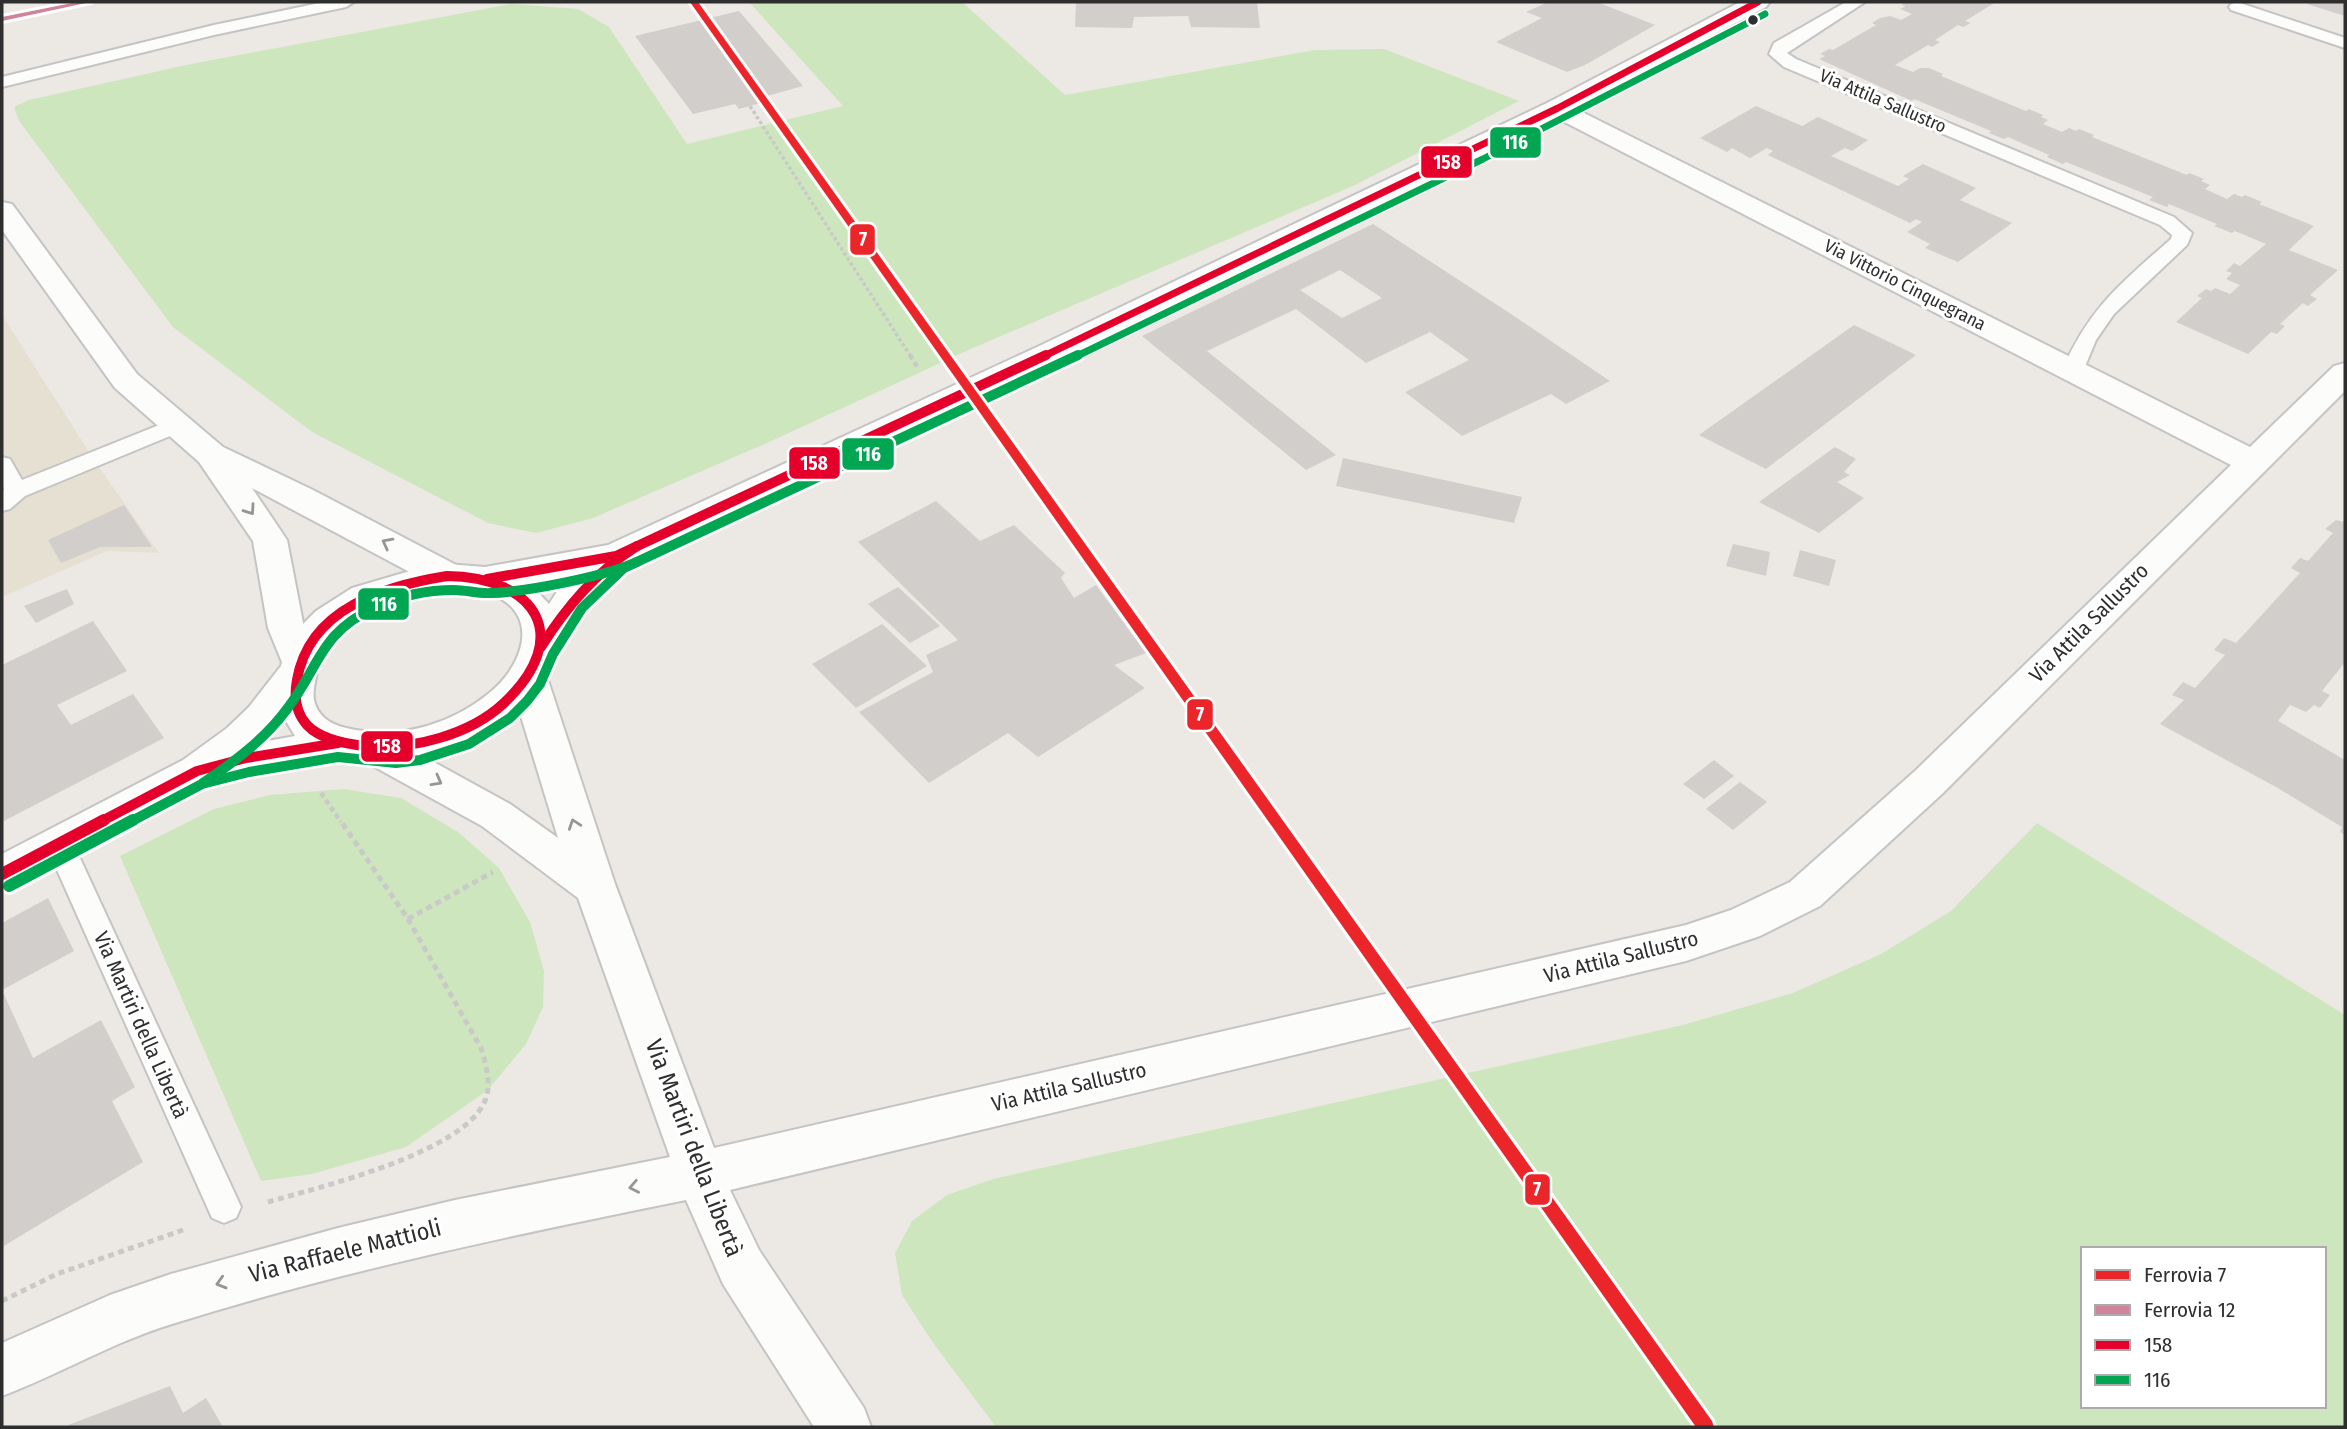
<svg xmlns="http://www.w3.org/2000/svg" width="2347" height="1429" font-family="'Fira Sans Condensed',sans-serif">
	<rect width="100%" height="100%" fill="#ece8e4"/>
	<path fill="#e6e0d3" d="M2,315L94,460L159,553L107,551L2,597Z"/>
	<g fill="#cee6be" fill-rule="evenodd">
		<path d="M749,2H962L1065,95L1315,50L1384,49L1519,101L1353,186L973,348L767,443L593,518L536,533L488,523L312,432L173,327L19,121L14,107L29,100L186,65L511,4L578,9L609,27L687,144L843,106Z"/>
		<path d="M344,789L401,798L458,832L499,868L530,922L544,971L543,1007L526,1044L488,1090L406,1147L312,1174L261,1181L120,856L214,809L270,795Z"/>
		<path d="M2037,823L2345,1015V1427H996L931,1340L902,1295L895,1253L912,1221L947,1195L993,1179L1683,1025L1793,993L1881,954L1951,911ZM2083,1249H2324V1406H2083Z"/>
	</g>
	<g fill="#d1cecb" fill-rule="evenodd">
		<path d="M1076,2H1257L1260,28L1191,27L1188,16L1134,17L1132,28L1075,27Z"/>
		<path d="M1548,2H1597L1655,25L1585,65L1567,72L1496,42L1542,18L1526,12Z"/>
		<path d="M1906,2H1996L1965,21L1971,23L1963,27L1958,25L1935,40L1940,42L1932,47L1928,45L1895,65L1913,72L1920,68H1929L1943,74L1941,76L2026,111L2029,109L2043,115L2041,117L2048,120L2043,124L2062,132L2069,128L2076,131L2079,129L2094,135L2092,137L2187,175L2189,173L2204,179L2201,181L2210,185L2205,189L2227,199L2234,194L2242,197L2245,195L2262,202L2259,204L2314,226L2289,250L2338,270L2310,295L2317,299L2308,306L2303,303L2280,324L2285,326L2277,334L2271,332L2248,354L2176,322L2202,298L2197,296L2206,289L2211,291L2215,288L2230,294L2240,285L2226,279L2232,273L2226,271L2234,263L2240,266L2266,244L2235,231L2232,233L2214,226L2217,224L2169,204L2167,207L2149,200L2153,197L2066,162L2063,164L2047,157L2049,155L2008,137L2004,139L1989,133L1991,131L1914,99L1912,101L1819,59L1825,56L1820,54L1829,49L1833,50L1876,25L1872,23L1880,18L1890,16L1901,20L1912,14L1900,9L1906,6L1901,5Z"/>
		<path d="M2311,2H2345V16L2307,4Z"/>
		<path d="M739,11L803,86L767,96L771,100L739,109L735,104L693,114L635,36Z"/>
		<path d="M1756,106L1802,126L1818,117L1868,140L1852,151L1845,148L1831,156L1898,186L1909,179L1903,176L1923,164L1976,188L1960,200L2012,223L1958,262L1925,248L1930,244L1907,232L1922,222L1916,219L1910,223L1768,155L1773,151L1767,148L1750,158L1732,148L1727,152L1700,138Z"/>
		<path d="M1373,224L1511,314L1610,381L1566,404L1551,394L1462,436L1405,392L1469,360L1430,332L1366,363L1296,309L1207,351L1336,455L1306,470L1142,336ZM1340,270L1382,298L1342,318L1300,290Z"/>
		<path d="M1854,325L1916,355L1766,469L1699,435Z"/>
		<path d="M1835,447L1856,459L1844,472L1850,475L1837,482L1864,498L1819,533L1759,502Z"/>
		<path d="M1343,458L1522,497L1514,523L1336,486Z"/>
		<path d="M936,501L980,541L1014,525L1065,573L1061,578L1074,598L1096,585L1146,653L1114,665L1145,688L1038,757L1008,733L929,783L859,712L933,672L926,655L958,640L858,542Z"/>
		<path d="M124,505L152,547H100L61,563L48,540Z"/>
		<path d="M2345,519V662L2322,691L2330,695L2320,708L2314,705L2306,712L2290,705L2278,721L2345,760V835L2340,832L2342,827L2276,787L2160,724L2184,700L2172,695L2183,682L2195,688L2225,655L2214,650L2224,638L2236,643L2300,573L2291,568L2300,558L2308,561L2333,533L2325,529L2336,520L2343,522Z"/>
		<path d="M1733,544L1770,552L1766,576L1726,566Z"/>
		<path d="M1800,550L1836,560L1829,586L1793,576Z"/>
		<path d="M898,587L940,626L910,643L868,604Z"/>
		<path d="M67,589L74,604L36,623L24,606Z"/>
		<path d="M93,621L127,671L57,705L71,725L133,694L164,738L2,822V665Z"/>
		<path d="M882,624L927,666L856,708L812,664Z"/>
		<path d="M1714,760L1734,776L1704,799L1683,784Z"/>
		<path d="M1740,782L1767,802L1733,830L1706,809Z"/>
		<path d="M48,898L74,951L2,990L33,1058L101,1020L135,1087L112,1101L143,1162L2,1247V923Z"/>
		<path d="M170,1386L183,1413L206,1398L223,1427H63Z"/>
	</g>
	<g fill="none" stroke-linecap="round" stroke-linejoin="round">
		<g stroke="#c5c4c5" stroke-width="4">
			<g id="lane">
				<path d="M324,2H354L346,7L214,35L2,87V77L214,25Z"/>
				<path d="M1846,2H1865L1787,53L1796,59L2174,217L2192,233L2187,245L2114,314L2096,340L2081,376H2065L2062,371C2088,309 2122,282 2171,239L2172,235L2160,225L1784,67L1769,54L1774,43Z"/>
				<path d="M2237,2L2345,38V48L2231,10L2229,7L2231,4Z"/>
				<path d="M179,417L187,419L190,424L187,429L25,496L10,509L2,511V491L4,489L2,484V457L10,459L22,480Z"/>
				<path d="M59,832L69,835L73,843L236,1196L241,1207L236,1218L224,1223L212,1218L45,843L49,835Z"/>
			</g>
		</g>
		<g stroke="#c5c4c5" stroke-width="4">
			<g id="street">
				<path d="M1558,100L2250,447L2334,366L2345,363V391L1943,793L1820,906L1760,936L1686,961L730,1190L759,1250L864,1408L871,1427H814L723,1284L686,1200C513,1235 341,1271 172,1324C113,1342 60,1374 2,1396V1343L110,1295L171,1274L338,1228L455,1200L670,1157L578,898L482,826L362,760L356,749L362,738L376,734L390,738L510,804L558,838L509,677L515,667L528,663L541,667L547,677L615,884L714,1148L1686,925L1731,910L1790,882L1915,771L2231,465L1549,114L1545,108L1549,102Z"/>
				<path d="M2,202L12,204L137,374L223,447L313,490L460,567L465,576L460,585L447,588L434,585L252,488L287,540L304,628L318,662L312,672L299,676L286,672L268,628L253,541L199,462L115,388L2,230Z"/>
			</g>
		</g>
		<g stroke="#c5c4c5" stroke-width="4">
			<path id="secondary" d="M1740,2H1770L1766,7C1394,206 1010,384 628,565L584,608L558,650L545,679L517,714L477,739L418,758L373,763L340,757L211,782L17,886L2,891V854L183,760L227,728L249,707L281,666L284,653L301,626L316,611L352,588L427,566L447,564L485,567L608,545L1035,348L1549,102ZM573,576L558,590L549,604L530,584ZM447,588C461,589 476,589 489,593C543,613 523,667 488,694C455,721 406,738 363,731C349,729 329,726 320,713C310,700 314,687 317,672C331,615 395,596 447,588ZM284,718L295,736L262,742Z"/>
		</g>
		<path stroke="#c9c9c8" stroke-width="3.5" stroke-dasharray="3.5 2.5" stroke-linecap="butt" d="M750,106L911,357"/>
		<g stroke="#c9c9c8" stroke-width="4.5" stroke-dasharray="5 3.5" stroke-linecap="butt">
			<path d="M910,355L918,368"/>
			<path d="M321,793L341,822"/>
		</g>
		<g stroke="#c9c9c8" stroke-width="5" stroke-dasharray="6 4.5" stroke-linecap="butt">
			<path d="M408,919L493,872"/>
			<path d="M268,1202C320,1187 463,1153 485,1101C492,1084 486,1065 481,1048L408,919L340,820"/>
			<path d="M2,1301L57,1274L183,1230"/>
		</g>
		<use href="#lane" fill="#fcfcfb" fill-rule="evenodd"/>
		<use href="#street" fill="#fcfcfb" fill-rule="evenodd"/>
		<use href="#secondary" fill="#fcfcfb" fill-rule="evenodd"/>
		<g stroke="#fff" stroke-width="10">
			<path id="bus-1-far2" d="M1042,357L1558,108L1758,2"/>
		</g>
		<g stroke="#fff" stroke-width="15">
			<g id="bus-1-far1">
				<path d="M447,576C535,577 575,636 504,703C470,735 412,750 366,746C346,744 321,740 307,725C296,713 294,696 297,680C309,608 385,586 447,576Z"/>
				<path d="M487,579L616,556L1046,355"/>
				<path d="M541,647C567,606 596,572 637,546"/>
				<path d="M100,822L197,771L246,758L338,743"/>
			</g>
		</g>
		<g stroke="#fff" stroke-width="18">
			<path id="bus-1" d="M2,874L104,820"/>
		</g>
		<g stroke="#fff" stroke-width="10">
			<path id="bus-2-far2" d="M1075,357L1483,159L1765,14"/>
		</g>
		<g stroke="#fff" stroke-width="15">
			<g id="bus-2-far1">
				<path d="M203,783C234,762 265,739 287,709C320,666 320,632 376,607C400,596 427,590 454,590C466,590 479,594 491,593C526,592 606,576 637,562"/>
				<path d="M130,822L202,784L249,772L338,757L396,763L420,760L469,744L510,718L527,701L540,684L553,654L582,608L624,568L1078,355"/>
			</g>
		</g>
		<g stroke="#fff" stroke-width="18">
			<path id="bus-2" d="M9,886L133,820"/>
		</g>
		<use href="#bus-1-far2" stroke="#e4002b" stroke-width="7"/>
		<use href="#bus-1-far1" stroke="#e4002b" stroke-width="10"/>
		<use href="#bus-1" stroke="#e4002b" stroke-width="12"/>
		<use href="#bus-2-far2" stroke="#00a651" stroke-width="7"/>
		<use href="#bus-2-far1" stroke="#00a651" stroke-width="10"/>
		<use href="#bus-2" stroke="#00a651" stroke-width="12"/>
		<g stroke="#fff" stroke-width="6">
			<path id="rail-1" d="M690,2H698L1712,1421L1714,1427H1696Z"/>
		</g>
		<g stroke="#fff" stroke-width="6">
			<path id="rail-2" d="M77,2H91L2,21V17Z"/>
		</g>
		<use href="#rail-1" fill="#eb262b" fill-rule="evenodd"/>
		<use href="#rail-2" fill="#cf849a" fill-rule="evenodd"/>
	</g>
	<defs><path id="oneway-chevron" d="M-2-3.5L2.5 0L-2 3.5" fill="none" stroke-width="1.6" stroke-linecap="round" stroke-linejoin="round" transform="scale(1.75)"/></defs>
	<g stroke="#959594">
		<use href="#oneway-chevron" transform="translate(250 510) rotate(55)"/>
		<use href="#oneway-chevron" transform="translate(387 543) rotate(-152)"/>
		<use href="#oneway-chevron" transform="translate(437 781) rotate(29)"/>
		<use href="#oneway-chevron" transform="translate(574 824) rotate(-109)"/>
		<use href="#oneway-chevron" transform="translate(634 1187) rotate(169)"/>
		<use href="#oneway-chevron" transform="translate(221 1283) rotate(164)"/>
	</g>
	<circle fill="#2e2e2e" stroke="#fff" stroke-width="2.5" cx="1753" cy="20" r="6"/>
	<g text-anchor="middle" stroke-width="6" stroke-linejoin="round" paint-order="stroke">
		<g font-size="18" fill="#2e2e2e" stroke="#fff">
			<text transform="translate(1883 101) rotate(23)" y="6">Via Attila Sallustro</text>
			<text transform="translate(1905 285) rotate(27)" y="6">Via Vittorio Cinquegrana</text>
		</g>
		<g font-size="21" fill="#2e2e2e" stroke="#fff">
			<text transform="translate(2089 623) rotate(-45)" y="7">Via Attila Sallustro</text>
			<text transform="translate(1621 957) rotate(-14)" y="7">Via Attila Sallustro</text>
			<text transform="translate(141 1025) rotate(66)" y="7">Via Martiri della Libertà</text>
			<text transform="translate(1069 1087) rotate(-13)" y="7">Via Attila Sallustro</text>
		</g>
		<g font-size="24" fill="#2e2e2e" stroke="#fff">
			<text transform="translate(694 1148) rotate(69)" y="8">Via Martiri della Libertà</text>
			<text transform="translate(345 1251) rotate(-14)" y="8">Via Raffaele Mattioli</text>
		</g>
	</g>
	<g stroke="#fff" stroke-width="2.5">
		<rect x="1489" y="126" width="53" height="33" rx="7" fill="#00a651"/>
		<rect x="1420" y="145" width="53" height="34" rx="7" fill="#e4002b"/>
		<rect x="849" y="223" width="27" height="33" rx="7" fill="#eb262b"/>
		<rect x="841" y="437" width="54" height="34" rx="7" fill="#00a651"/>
		<rect x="788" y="446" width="53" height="34" rx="7" fill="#e4002b"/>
		<rect x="357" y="587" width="53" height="34" rx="7" fill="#00a651"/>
		<rect x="1186" y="698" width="28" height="33" rx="7" fill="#eb262b"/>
		<rect x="360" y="730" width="54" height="33" rx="7" fill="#e4002b"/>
		<rect x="1524" y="1173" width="27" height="33" rx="7" fill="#eb262b"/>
	</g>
	<g font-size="19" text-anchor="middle" font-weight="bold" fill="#fff">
		<text x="1515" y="149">116</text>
		<text x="1447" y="169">158</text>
		<text x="863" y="246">7</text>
		<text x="868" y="461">116</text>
		<text x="814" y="470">158</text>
		<text x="384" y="611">116</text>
		<text x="1200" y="721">7</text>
		<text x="387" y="753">158</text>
		<text x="1537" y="1196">7</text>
	</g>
	<rect width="2347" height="1429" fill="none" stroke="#2e2e2e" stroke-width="7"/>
	<rect x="2081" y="1247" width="245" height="161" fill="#ffffff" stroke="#ababab" stroke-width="2"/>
	<rect x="2095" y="1270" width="35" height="10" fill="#eb262b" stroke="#ababab" stroke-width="2"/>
	<text x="2144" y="1282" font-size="21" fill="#2e2e2e">Ferrovia 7</text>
	<rect x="2095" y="1305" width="35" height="10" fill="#cf849a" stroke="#ababab" stroke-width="2"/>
	<text x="2144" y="1317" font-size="21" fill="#2e2e2e">Ferrovia 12</text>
	<rect x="2095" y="1340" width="35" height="10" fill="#e4002b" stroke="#ababab" stroke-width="2"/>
	<text x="2144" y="1352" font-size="21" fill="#2e2e2e">158</text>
	<rect x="2095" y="1375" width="35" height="10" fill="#00a651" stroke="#ababab" stroke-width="2"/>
	<text x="2144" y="1387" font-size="21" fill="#2e2e2e">116</text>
</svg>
